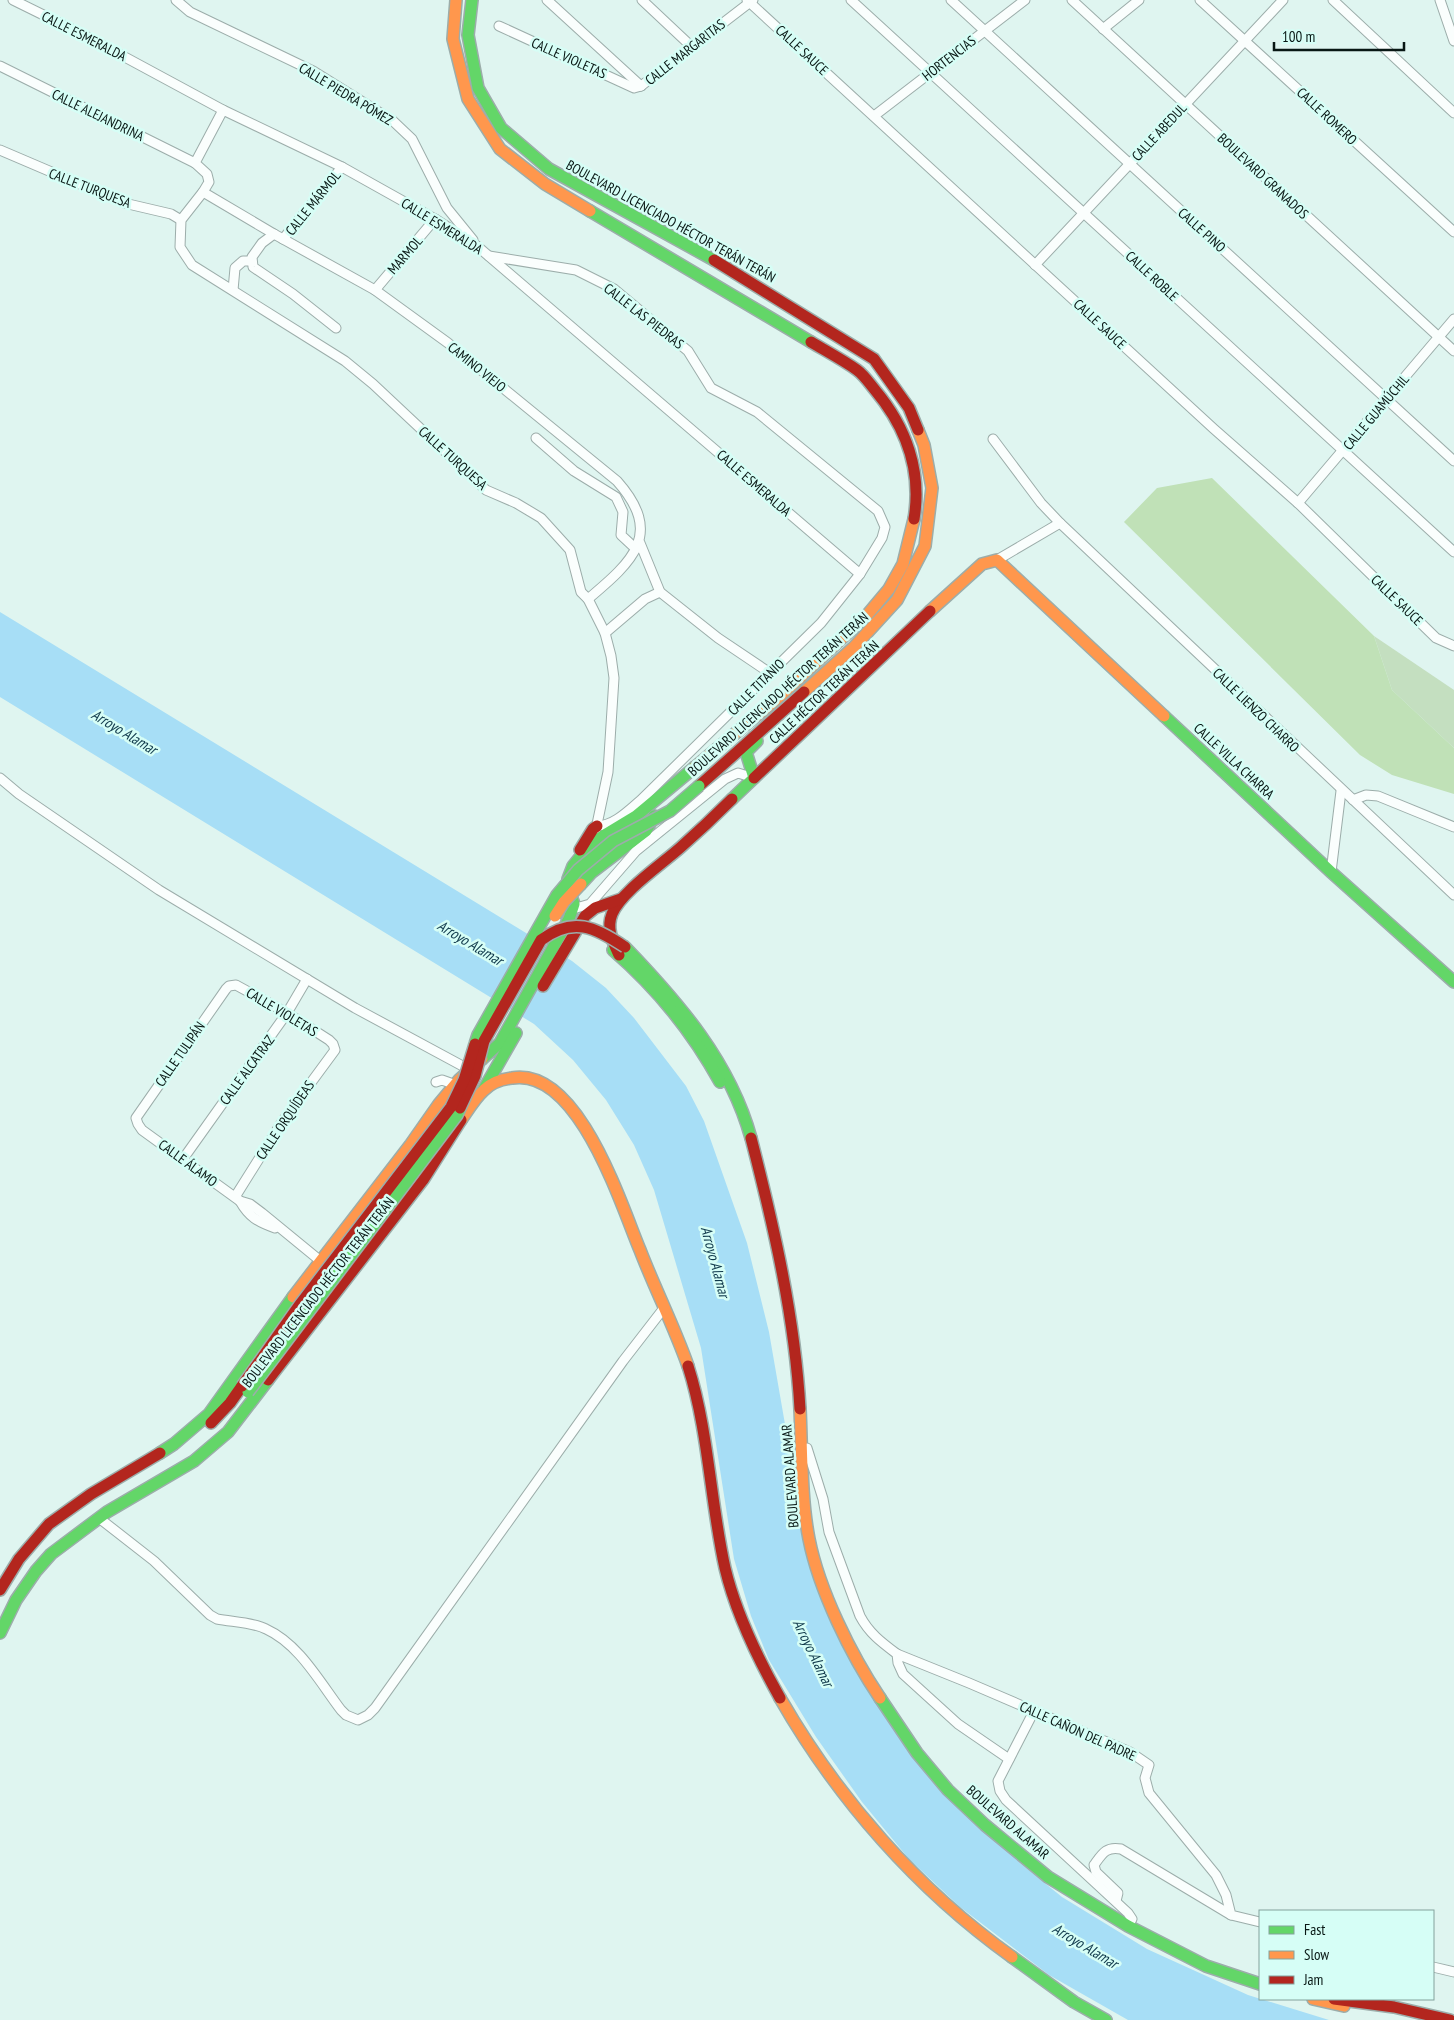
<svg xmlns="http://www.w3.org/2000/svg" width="1454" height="2020" font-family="'PT Sans Narrow',sans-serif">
	<rect width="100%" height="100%" fill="#dff5f0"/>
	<path fill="#c4dfc0" d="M1374,636L1454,690V748L1392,690Z"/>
	<path fill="#c0e1b7" d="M1212,478L1374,636L1392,690L1454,748V794L1392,775L1360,755L1124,522L1157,488Z"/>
	<path fill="#a7def6" d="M0,612L572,961L606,988L634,1018L686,1086L704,1121L747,1243L769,1332L807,1551L884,1708L1020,1863L1062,1897L1147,1949L1248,1995L1329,2020H1128L1049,1975L960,1907L909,1859L862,1802L816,1737L769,1660L751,1616L734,1559L701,1348L654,1190L634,1145L606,1100L573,1060L534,1024L0,697Z"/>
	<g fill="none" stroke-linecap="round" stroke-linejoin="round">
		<g stroke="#9cadaa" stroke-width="11">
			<g id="street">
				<path d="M13,0L84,35L223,110L342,167L435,219L477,246L860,574"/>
				<path d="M176,0L190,12L313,71L393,121L412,139L447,208L473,240"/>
				<path d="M547,0L641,86"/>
				<path d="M642,0L692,47"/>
				<path d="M747,0L1214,429L1298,503L1436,638L1454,646"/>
				<path d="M851,0L1454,552"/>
				<path d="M951,0L1454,461"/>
				<path d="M1072,0L1454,351"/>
				<path d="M1200,0L1454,232"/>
				<path d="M1333,0L1454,113"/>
				<path d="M1440,0L1454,41"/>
				<path d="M499,26L634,88L641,86"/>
				<path d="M1103,29L1139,0"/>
				<path d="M0,66L195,163"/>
				<path d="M641,86L753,0"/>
				<path d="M223,110L195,163L207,174L209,182L203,192L181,220L180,247L192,265L345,361L373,384L486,490L516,503L541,518L570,550L581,592L588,599L605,633L611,656L614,678L608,772L596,829"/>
				<path d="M874,116L1025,0"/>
				<path d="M0,150L124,203L171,214L181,220"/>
				<path d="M203,192L274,234L375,290L448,343L617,481C664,534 633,561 588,599"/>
				<path d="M274,234L262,243L252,257L253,267L293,294L336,328"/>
				<path d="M283,239L342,167"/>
				<path d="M489,256L576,270L614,289L688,351L711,388L757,412L878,511L885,527L882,538L860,574L821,623L641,800C629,810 614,826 597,826"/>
				<path d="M1035,265L1283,0"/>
				<path d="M233,290L235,268L243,261H251"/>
				<path d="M375,290L435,219"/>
				<path d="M536,438L574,471L616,497L623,512L621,535L636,549"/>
				<path d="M993,439L1041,503L1060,523L1454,895"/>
				<path d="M1298,503L1454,319"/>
				<path d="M640,543L660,592L718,638L770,673"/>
				<path d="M997,560L1060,523"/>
				<path d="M605,633L645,599L660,592"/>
				<path d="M0,778L19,794L159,890L355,1008L470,1070"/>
				<path d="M1353,800L1366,795L1378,796L1454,827"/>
				<path d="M1331,872L1341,791"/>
				<path d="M573,909L590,904L636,851L725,779L738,773L754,778"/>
				<path d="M436,1082L442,1080L456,1085"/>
				<path d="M183,1159L287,1013L307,979"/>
				<path d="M235,1197L282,1122L335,1050L333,1044L329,1040L287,1013L236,985L229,986L226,989L136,1118L138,1124L142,1130L240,1201L250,1204L262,1213L323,1263"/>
				<path d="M240,1201C249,1217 258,1222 275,1228"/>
				<path d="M807,1448L823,1499L829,1532L860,1616C869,1633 881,1642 897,1654L898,1663L903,1674L958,1724L1009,1759"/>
				<path d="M99,1518L154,1561L210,1615L217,1619C232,1622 252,1622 266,1629C299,1644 319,1681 341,1710L346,1715L358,1720L368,1715L375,1708L623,1361L664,1308"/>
				<path d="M897,1654L969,1683L1130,1752L1149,1765L1145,1778L1149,1793L1216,1875L1226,1895L1231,1915L1260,1922"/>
				<path d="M1034,1711L998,1781L1000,1791L1006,1800L1128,1913L1132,1919L1128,1926"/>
				<path d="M1116,1901L1118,1893L1096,1872L1094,1865C1102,1854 1106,1846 1121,1849L1231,1915"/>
				<path d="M1433,1967L1454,1972"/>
			</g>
		</g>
		<g stroke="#9cadaa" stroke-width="14">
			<g id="fast">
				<path d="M472,0L468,35L478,88L501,128L549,169L714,260"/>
				<path d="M590,211L811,342"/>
				<path d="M1164,716L1331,872L1454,982"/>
				<path d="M732,799L754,778L746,752L757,741"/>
				<path d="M581,884L591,873L646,831L654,816"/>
				<path d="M625,947C679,1003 730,1062 751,1138"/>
				<path d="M613,950C657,988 692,1031 720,1082"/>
				<path d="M482,1059L500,1043L569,919L574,904L569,891L568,879L573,866L581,856L598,839L636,816L695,767"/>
				<path d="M484,1089L516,1033"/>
				<path d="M160,1453L174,1444L209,1414L293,1297"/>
				<path d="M0,1633L16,1600L36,1571L51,1554L107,1512L194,1461L228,1432L268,1380"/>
				<path d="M880,1698L917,1753L948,1790L985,1825L1048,1877L1128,1926L1206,1966L1260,1984"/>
				<path d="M1012,1957L1074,2002L1106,2020"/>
			</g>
		</g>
		<g stroke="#9cadaa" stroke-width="14">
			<g id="slow">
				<path d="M456,0L453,39L468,99L500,149L545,184L590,211"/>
				<path d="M930,611L982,564L997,560L1164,716"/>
				<path d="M804,692L854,647L897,600L925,546L932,488L924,445L918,430"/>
				<path d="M695,767L780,696L868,614L889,589L903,564L914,519"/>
				<path d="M461,1120C468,1110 475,1098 484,1090C491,1083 502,1079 512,1078C578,1067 620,1202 640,1250C655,1289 674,1326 688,1366"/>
				<path d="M293,1297L411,1144L439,1104L459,1080L482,1059"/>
				<path d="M800,1409C802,1450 801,1499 809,1539C819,1590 851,1655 880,1698"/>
				<path d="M780,1698C838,1799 917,1889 1012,1957"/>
				<path d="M1313,1999L1344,2006"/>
			</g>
		</g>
		<g stroke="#9cadaa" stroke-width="14">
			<g id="jam">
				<path d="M714,260L874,359L909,408L918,430"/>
				<path d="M811,342C826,351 843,360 857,370C864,375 870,384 875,390C906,427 922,471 914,519"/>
				<path d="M754,778L930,611"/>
				<path d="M699,786L804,692"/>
				<path d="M580,850L593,829L597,826"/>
				<path d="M619,955C613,942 606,929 612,914C621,892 662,864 681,847C698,832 715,816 732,799"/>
				<path d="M543,986L585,916L595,908L621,899"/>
				<path d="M751,1138C774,1227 795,1318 800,1409"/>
				<path d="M688,1366C709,1432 710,1501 725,1568C736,1614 757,1657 780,1698"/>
				<path d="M268,1380L423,1180L461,1120"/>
				<path d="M211,1423L230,1403L242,1386"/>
				<path d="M0,1590L19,1559L49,1524L91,1494L160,1453"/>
				<path d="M1334,1999L1394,2007L1450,2020"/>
			</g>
		</g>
		<use href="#street" stroke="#fafefd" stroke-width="9"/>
		<use href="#fast" stroke="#63d668" stroke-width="11"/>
		<use href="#slow" stroke="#ff974d" stroke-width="11"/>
		<use href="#jam" stroke="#b3261e" stroke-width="11"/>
		<g stroke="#9cadaa" stroke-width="14" stroke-linecap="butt">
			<g id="fast-bridge">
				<path d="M475,1044L478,1035L557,895L578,870L613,841L670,811L699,786"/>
				<path d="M248,1392L457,1115L460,1108"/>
			</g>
		</g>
		<g stroke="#9cadaa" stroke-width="14" stroke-linecap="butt">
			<path id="slow-bridge" d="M555,916L564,902L581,884"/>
		</g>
		<g stroke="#9cadaa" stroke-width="14" stroke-linecap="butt">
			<g id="jam-bridge">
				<path d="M460,1108L475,1076L484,1041L541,940C573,916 595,927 625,947"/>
				<path d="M242,1386L301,1303L451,1107L464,1080L475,1044"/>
			</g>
		</g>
		<use href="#fast-bridge" stroke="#63d668" stroke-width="11"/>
		<use href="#slow-bridge" stroke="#ff974d" stroke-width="11"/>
		<use href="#jam-bridge" stroke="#b3261e" stroke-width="11"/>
	</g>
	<g text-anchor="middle" stroke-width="5" stroke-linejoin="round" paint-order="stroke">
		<g font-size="14" fill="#081714" stroke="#d6fef6">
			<text transform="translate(84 36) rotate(27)" y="5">CALLE ESMERALDA</text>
			<text transform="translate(802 50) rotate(43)" y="5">CALLE SAUCE</text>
			<text transform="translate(685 52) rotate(-38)" y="5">CALLE MARGARITAS</text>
			<text transform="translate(569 58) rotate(24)" y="5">CALLE VIOLETAS</text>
			<text transform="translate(949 58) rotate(-38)" y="5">HORTENCIAS</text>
			<text transform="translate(346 94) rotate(31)" y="5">CALLE PIEDRA PÓMEZ</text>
			<text transform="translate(98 115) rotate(26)" y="5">CALLE ALEJANDRINA</text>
			<text transform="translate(1327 116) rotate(43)" y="5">CALLE ROMERO</text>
			<text transform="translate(1159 132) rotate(-47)" y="5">CALLE ABEDUL</text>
			<text transform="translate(1263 176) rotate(43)" y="5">BOULEVARD GRANADOS</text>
			<text transform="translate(90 188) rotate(21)" y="5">CALLE TURQUESA</text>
			<text transform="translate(313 203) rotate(-51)" y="5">CALLE MÁRMOL</text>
			<text transform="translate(671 221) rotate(29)" y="5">BOULEVARD LICENCIADO HÉCTOR TERÁN TERÁN</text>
			<text transform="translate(442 226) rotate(32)" y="5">CALLE ESMERALDA</text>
			<text transform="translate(1202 230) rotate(42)" y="5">CALLE PINO</text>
			<text transform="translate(405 255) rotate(-49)" y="5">MARMOL</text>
			<text transform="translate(1152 276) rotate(43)" y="5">CALLE ROBLE</text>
			<text transform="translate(644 316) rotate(38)" y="5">CALLE LAS PIEDRAS</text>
			<text transform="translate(1100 324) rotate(43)" y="5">CALLE SAUCE</text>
			<text transform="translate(477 367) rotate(39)" y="5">CAMINO VIEJO</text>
			<text transform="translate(1376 412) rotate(-50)" y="5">CALLE GUAMÚCHIL</text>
			<text transform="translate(453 458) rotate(42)" y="5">CALLE TURQUESA</text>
			<text transform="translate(754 483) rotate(41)" y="5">CALLE ESMERALDA</text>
			<text transform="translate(1397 600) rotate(44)" y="5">CALLE SAUCE</text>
			<text transform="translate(756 687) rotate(-45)" y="5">CALLE TITANIO</text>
			<text transform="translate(824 692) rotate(-43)" y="5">CALLE HÉCTOR TERÁN TERÁN</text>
			<text transform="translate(778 694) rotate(-42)" y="5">BOULEVARD LICENCIADO HÉCTOR TERÁN TERÁN</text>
			<text transform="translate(1256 710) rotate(44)" y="5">CALLE LIENZO CHARRO</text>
			<text transform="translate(1234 761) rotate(43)" y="5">CALLE VILLA CHARRA</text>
			<text transform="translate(282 1012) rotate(31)" y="5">CALLE VIOLETAS</text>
			<text transform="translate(180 1054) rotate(-55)" y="5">CALLE TULIPÁN</text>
			<text transform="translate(247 1070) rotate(-54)" y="5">CALLE ALCATRAZ</text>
			<text transform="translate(285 1120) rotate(-56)" y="5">CALLE ORQUÍDEAS</text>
			<text transform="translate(188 1163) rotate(36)" y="5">CALLE ÁLAMO</text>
			<text transform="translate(318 1292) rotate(-52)" y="5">BOULEVARD LICENCIADO HÉCTOR TERÁN TERÁN</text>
			<text transform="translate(790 1476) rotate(-94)" y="5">BOULEVARD ALAMAR</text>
			<text transform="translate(1078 1731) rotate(24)" y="5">CALLE CAÑON DEL PADRE</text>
			<text transform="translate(1008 1822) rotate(41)" y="5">BOULEVARD ALAMAR</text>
		</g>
		<g font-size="15" font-style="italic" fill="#10394b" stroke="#d6fef6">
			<text transform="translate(124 732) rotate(31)" y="5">Arroyo Alamar</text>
			<text transform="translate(470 943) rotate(31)" y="5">Arroyo Alamar</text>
			<text transform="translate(715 1262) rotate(75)" y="5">Arroyo Alamar</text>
			<text transform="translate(813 1653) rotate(64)" y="5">Arroyo Alamar</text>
			<text transform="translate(1085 1946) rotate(31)" y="5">Arroyo Alamar</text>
		</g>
	</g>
	<rect x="1259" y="1910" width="175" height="90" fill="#d6fef6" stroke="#84a29c"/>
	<rect x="1269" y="1926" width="25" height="8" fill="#63d668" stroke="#84a29c"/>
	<text x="1304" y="1935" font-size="15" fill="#081714">Fast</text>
	<rect x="1269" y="1951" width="25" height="8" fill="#ff974d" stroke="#84a29c"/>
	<text x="1304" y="1960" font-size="15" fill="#081714">Slow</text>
	<rect x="1269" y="1976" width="25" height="8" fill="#b3261e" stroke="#84a29c"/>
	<text x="1304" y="1985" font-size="15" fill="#081714">Jam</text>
	<path d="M1274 42v8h130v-8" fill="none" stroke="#081714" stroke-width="2.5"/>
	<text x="1282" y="42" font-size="15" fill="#081714" stroke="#d6fef6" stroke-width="4" paint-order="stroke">100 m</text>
</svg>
